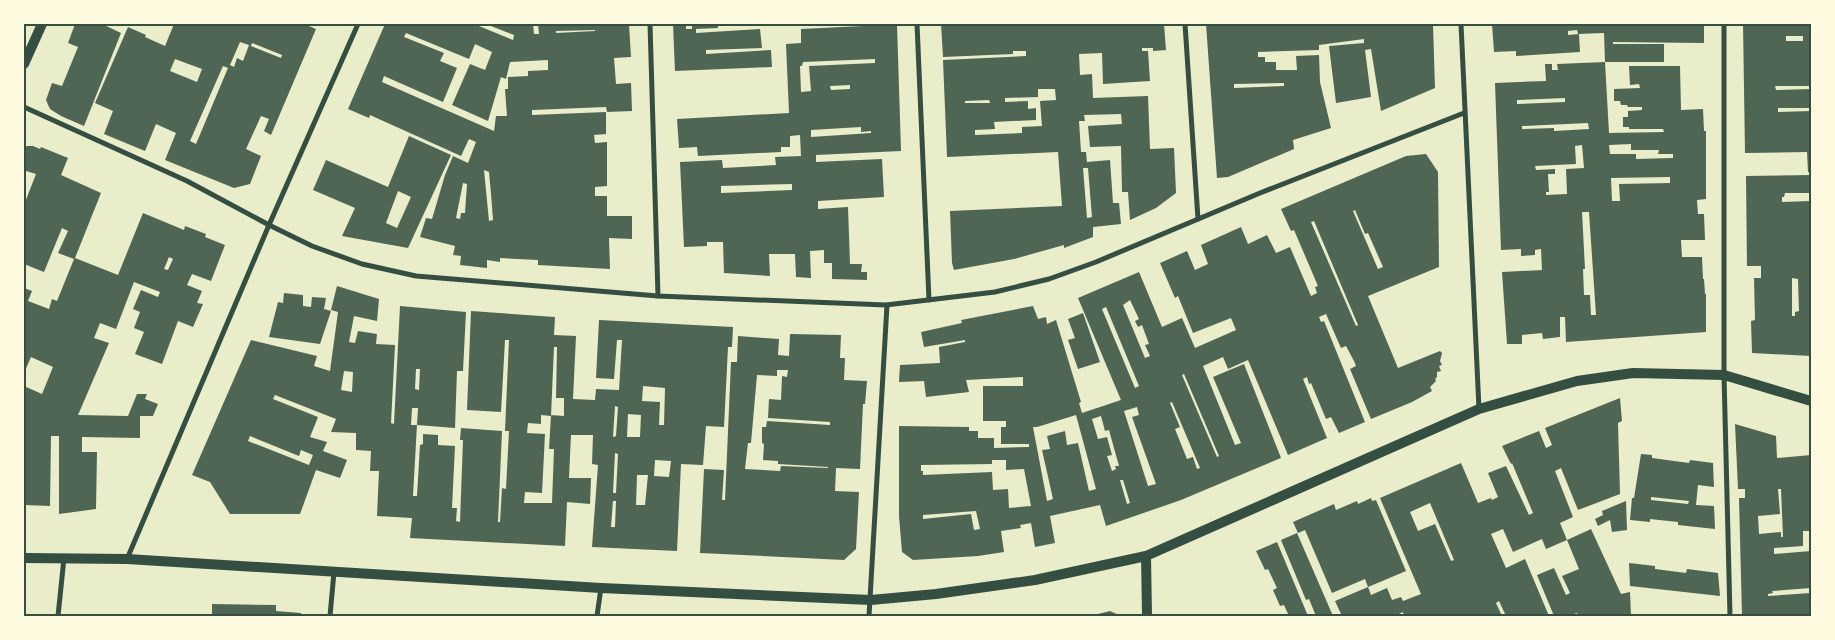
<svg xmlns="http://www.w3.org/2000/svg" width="1835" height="640" font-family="Barlow,sans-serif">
	<rect width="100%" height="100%" fill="#e9edc9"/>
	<g fill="#4f6655" fill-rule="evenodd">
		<path d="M75,24H102L121,33L84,126L61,116L50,109L46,100L52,83L62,86L78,47L68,43Z"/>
		<path d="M174,24H304L316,29L271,135L264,131L269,119L261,116L246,149L261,156L250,184L234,188L165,160L176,133L156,124L145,151L104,134L113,111L95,103L128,27L146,35L145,37L165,46ZM240,42L249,45L243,61L237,58L234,67L230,65ZM252,43L282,55L281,58L251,46ZM175,59L202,69L197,82L170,71ZM223,66L228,68L196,144L190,141Z"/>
		<path d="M385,24H474L513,40L514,35L486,24H533L534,34H539L538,24H629L631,57L614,58L616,84L631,83L632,111L607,112L606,107L532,110V115L606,112V134L594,135L595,143L607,142V186L595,187V196H607V216H632V239L609,238L610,269L538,265V260L500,258V262L487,260V268L460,265L461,256L453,255L455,246L420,237L426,218L432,219L445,175L453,156L468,163L476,142L469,139L461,156L370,115L369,118L348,109ZM595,30V31L556,33V31ZM406,33L469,59L475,44L492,52L485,70L470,64L452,105L488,121L501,77L506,79L510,62L548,60V70L528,71V76L508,77V89H505L507,116H496L494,131L382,82L384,76L443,102L457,68L440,61L444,53L404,37ZM484,170L489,172L491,194L493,220L489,221ZM463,183L467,184L465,213H461L460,219L456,218Z"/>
		<path d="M673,24H686V29H692V24H718V28L696,29V33L760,29L762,48L706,50V54L771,50L772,67L675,71Z"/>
		<path d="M863,24H897L901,151L816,155V162L882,159L884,197L818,201V209L848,207L850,264H862L861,272H867V280L832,279V263H824V250L810,251L811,278L796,277L795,254H769L770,276L724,273L723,242H707V246L684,247L680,162L722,160L723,168L776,165L775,157L801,156L800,135L790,136V147H781V152L698,156L697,147L679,148L677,119L789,113L786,44L801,43V29L863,26ZM875,59V63L809,66L811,91L801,92L800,66H802L803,62ZM850,85V89L831,90L830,86ZM861,127V132L871,131V133L811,137V130ZM792,184V190L721,193V186Z"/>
		<path d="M941,24H1164L1166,50L1153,51V48H1142V51H1148L1150,81L1103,84L1102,53L1079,54L1080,75L1092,74L1093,98L1148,96L1150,149L1174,148L1176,193L1156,208L1130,220L1128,192H1122L1121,146L1090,147L1088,126L1122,124L1121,114L1084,115L1085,121H1079L1081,152H1086L1087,162L1110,160L1113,203H1119L1121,224L1093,227V237L1064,248V245L1014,259L954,270L952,263L950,211L1062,206L1058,152L947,157L943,60L1026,56V51H1013V54L943,57ZM1038,89H1055L1056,100L1040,101L1042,126L1022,127V133L975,135V130L995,129L994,122L1036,120V108L1028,109V101L1005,102V98L1038,97ZM989,100L990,103H965V101ZM1083,168H1088L1092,217L1087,218Z"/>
		<path d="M1206,24H1433L1435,88L1381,111L1371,49L1365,50L1371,97L1336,103L1329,46L1364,43V39L1319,45V50L1258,52V57H1265V62H1276V70H1297L1296,56L1319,55L1320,82L1331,128L1293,140L1294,149L1228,177L1217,178ZM1284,83V86L1234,88V84Z"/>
		<path d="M1492,24H1704V43L1613,42V44H1664V62H1605L1609,133L1664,132L1663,129H1629V127H1623V117H1628V111L1642,110V107H1628L1627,105H1621L1620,101H1614V89L1640,88L1639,84L1630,85L1629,66H1680L1681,110L1703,109L1704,131H1706V199L1697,200L1698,214H1704L1705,240H1681L1682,257H1702L1703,279H1704L1705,294H1706V332L1566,342L1565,317H1560V337L1543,339L1542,333L1522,335V344H1507L1502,272L1542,270L1541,249L1535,250V255L1521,256V249L1501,250L1495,83L1546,81L1545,64H1552V70H1558L1557,64L1605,62L1604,33L1578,34L1577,30L1568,31V35L1579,34L1580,52L1516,56V51L1494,52ZM1565,98V102L1517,104V100ZM1588,123L1589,129L1554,131V128L1522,129V126ZM1631,144V150H1659L1658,154H1673V158L1636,159V154H1610L1609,145ZM1582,145L1584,168L1566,169L1567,194L1546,195V192H1549L1548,174H1555V169L1536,170L1535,166L1576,164L1575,146ZM1670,177V183L1619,184L1620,201H1612L1611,178ZM1582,212H1589L1596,315H1591L1590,295H1584L1583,269H1585Z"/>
		<path d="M1743,24H1811V86H1775L1776,90L1811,89V108H1778V112L1811,111V172H1808L1807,152L1745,153ZM1786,36H1803V41H1786Z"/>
		<path d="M409,136L451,155L408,248L342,236L355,208L313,190L326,160L388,187ZM398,191L411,197L397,228L386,223Z"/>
		<path d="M27,146H33L40,149L41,147L68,158L61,175L101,193L75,258L118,275L143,213L184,230L185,226L206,234L205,237L225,245L211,281L192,274L187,285L202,291L197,303L203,304L193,327L178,321L162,364L135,354L144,332L134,328L140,312L133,309L141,290L158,297L160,292L134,282L116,329L100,323L94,338L109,343L78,415L128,416L137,394H147L145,399L158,404L153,416H140V438L82,437V452H97L96,509L59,514V436H51L50,506L24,505V386L42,394L53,367L31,357L24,373V288L32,291L28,301L49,309L52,299L57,301L74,259L58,253L68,231L62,228L44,272L24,264V205L36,174L26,171L24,175V148ZM169,257L173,259L168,270L164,269Z"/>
		<path d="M1426,154L1438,172L1439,267L1368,296L1398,368L1440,351L1442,353L1440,361L1442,365L1439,366L1441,371L1437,372V377L1435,379L1436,381L1430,387L1432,391L1412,402L1371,419L1350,369L1356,366L1354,361L1346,346L1341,348L1326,314L1319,317L1321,322L1324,321L1365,422L1339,433L1331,417L1326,419L1311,383L1309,384L1307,377L1303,379L1327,438L1288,455L1248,360L1228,369L1223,357L1203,366L1235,445L1241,443L1213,377L1244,364L1281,458L1181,500L1106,526L1100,505L1050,516L1055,543L1035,547L1031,523L1020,525L1021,528L1001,531L1004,552L978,556L913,560L902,552L899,516V426L969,427V431H978V438H994V448L1029,447V444H1001V427H1006V421H983V386H1023V377L966,380L969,392L926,397L924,381L899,382L900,365L940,363L939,347L965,342V340L924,347L921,332L962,323L961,320L1033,306L1038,319L1046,317L1047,324L1056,320L1081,402L1079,403L1082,413L1121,400L1078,298L1139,272L1162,327L1182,318L1195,348L1236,330L1231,318L1193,333L1178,296L1175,298L1160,263L1187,251L1195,270L1208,264L1201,245L1241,227L1248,244L1267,235L1276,253L1290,247L1311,296L1317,293L1315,287L1318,286L1294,230L1291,231L1281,209L1406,156ZM1355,210L1365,234L1368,233L1383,267L1378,269L1353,211ZM1314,221L1358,325L1356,326L1311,222ZM1130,300L1139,319L1135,321L1138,327L1142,325L1149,344L1145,345L1150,356L1145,358L1123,305ZM1106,307L1139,386L1135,388L1102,309ZM1184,374L1219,456L1217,457L1182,375ZM1172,402L1200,468L1197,469L1193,457L1187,459L1175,429L1180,427L1170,403ZM1137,407L1139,415L1132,417L1156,484L1148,486L1124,411ZM1076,415L1096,489L1089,491L1078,443L1067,445L1065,431L1047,436L1050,449L1042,450L1053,499L1047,501L1033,427H1037ZM1101,416L1105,431L1109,430L1119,466H1115L1116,469L1112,471L1107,456L1112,455L1107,437L1098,439L1092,419ZM992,460H1006V470L1024,469L1031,506L1009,508L1008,489L993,490L992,472L923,475V471H921V465L992,464ZM1120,480H1123L1130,503L1127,504ZM976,511L980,529L974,530L971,514L923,519V515Z"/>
		<path d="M1811,175V193H1785L1784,197H1782V202L1811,201V356L1752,353L1751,321L1755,320L1754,278H1761V266H1747L1746,176ZM1792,278L1798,279L1799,311L1795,312V316H1792Z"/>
		<path d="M337,286L379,299L377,321L354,316L349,342L355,343L358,331L377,334L376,344L395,345L391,423L394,424L400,306L466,312L463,371H457L455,428L417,425L418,408H412L411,425H417L413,496H417L420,445L423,444V434L438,435V445L455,446L452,508H457L456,521L460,522L463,440H460L461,428L502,431L498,522H500L502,488L506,489L509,431H505L509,340H505L501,412L467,410L471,311L555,317L554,335L576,336L573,399L595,400L596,389L619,390L622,340H617L614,379L596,378L599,320L733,327L732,347H728L724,427L706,426L703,465L681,464L677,551L592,547L598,465L592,464L593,435H571L569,478H591L590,504L567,502L565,546L410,538L412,518L377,516L379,471H370L371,451L356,450V433L331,432L336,419L275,395L273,399L318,417L310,437L327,442L323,451L347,460L340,478L316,470L300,514H230L210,482L192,475L251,340L317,356L314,366L330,371L338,312L331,310ZM554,347H557L556,398H564V416L551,415L549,449H554L552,503H524L525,492L542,493L545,434L527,433L528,423L541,424V415L551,416ZM416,369H420L419,390L415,389ZM344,371L353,372L352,392L341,390ZM643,386L665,388L664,425H659L660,402L642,401ZM615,406L618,407L616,436L613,437ZM628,414L641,415L640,437H627ZM250,436L299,456L301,450L313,455L309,465L248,441ZM615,453L618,454L616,493H613ZM655,460L671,461L669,477L654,476ZM637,475H648L645,505H636ZM613,501H616L615,527H611Z"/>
		<path d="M284,293L303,295V306L311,307L312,297L326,298L324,309L331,311L320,344L269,337L278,302L283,303Z"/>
		<path d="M1083,313L1100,362L1078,369L1068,340L1075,338L1068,319Z"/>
		<path d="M790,334L841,335L840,358H845L844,380L867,381L865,404H863L860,469L836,468L835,491L859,492L856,549L844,560L700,553L704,469L724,470L722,500H725L731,362H737L738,336L779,339L778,355L789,356ZM777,370H788L787,377L782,376L781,400L769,399L768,418L830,422V425L767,421L766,427H762V443L764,444L763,460L778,461V464L828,467V468L781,466L780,471L745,469L748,443H751L757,375L777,376Z"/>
		<path d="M1620,398L1622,421L1618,423L1620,494L1578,510L1561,468L1555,471L1573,517L1560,523L1567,540L1546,549L1542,539L1513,552L1503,529L1491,534L1506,568L1525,559L1549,616H1506L1499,601L1496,603L1502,616H1404L1403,612L1395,616H1350L1349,614L1342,616L1335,601L1368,587L1365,579L1332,593L1305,530L1298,533L1293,522L1334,504L1336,510L1357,501L1358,504L1371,498L1372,501L1376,500L1406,571L1368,587L1371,595L1387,588L1392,600L1401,597L1403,601L1421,594L1380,498L1461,463L1478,503L1491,498L1492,500L1498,497L1488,473L1506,466L1529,515L1533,513L1512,463L1511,464L1502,446L1539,431L1546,448L1552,445L1545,428ZM1430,503L1454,560L1451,561L1435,524L1418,531L1410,512Z"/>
		<path d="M1735,424L1776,436L1777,458L1811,455V531H1803V546L1774,548V554L1811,551V588L1772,591L1773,593L1768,594V596L1811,593V616H1742L1739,498H1745V489H1738ZM1778,489H1781L1783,537H1781V532L1759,534L1758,516L1780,514Z"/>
		<path d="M1641,454L1652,455V458L1689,463L1690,460L1713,463L1714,487L1698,485L1696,505L1714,506L1715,529L1678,525V522L1650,519V522L1630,520L1632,498H1634ZM1651,497L1689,501L1688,504L1651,500Z"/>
		<path d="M1626,501L1627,530L1612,532L1610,520L1598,526L1595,519L1603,515L1602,511Z"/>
		<path d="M1591,529L1621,594L1630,592L1631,616H1578L1577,613L1574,614L1575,616H1554L1537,575L1554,568L1566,595L1570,593L1562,576L1579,569L1567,540Z"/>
		<path d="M1297,533L1333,616H1316L1309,599L1306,600L1281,540Z"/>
		<path d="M1277,542L1308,616H1289L1284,605L1280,606L1273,590L1277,588L1268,569L1265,570L1256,551Z"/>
		<path d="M1629,563L1655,566V569L1686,573L1687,569L1718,573L1720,596L1630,586Z"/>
		<path d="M212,604L276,605V611L301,613V616H212Z"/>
		<path d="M1110,611L1121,616H1090Z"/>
	</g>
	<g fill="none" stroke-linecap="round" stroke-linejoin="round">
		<g stroke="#344e41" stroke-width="5">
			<path d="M650,24L658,296"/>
			<path d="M917,24L929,300"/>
			<path d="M1185,24L1198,219"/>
			<path d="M1461,24L1479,409"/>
			<path d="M1724,24V375L1730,616"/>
			<path d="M24,107L187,181L269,225L312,246L362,264L416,276L658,296L886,305L995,292L1049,279L1096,262L1260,193L1464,113"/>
			<path d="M127,559L269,225L358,24"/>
			<path d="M58,616L64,558"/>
			<path d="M330,616L334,572"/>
			<path d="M597,616L601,588"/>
			<path d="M869,616L887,305"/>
		</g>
		<g stroke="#344e41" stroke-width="10">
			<path d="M24,64L42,24"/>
			<path d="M1146,556L1147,616"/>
			<path d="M24,558L127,559L601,588L871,600L936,594L1035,580L1146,556L1479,409L1577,381L1633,373L1724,375L1811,401"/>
		</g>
	</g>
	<rect width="1835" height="640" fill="none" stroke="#fefae0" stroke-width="50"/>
	<rect x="25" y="25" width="1785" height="590" fill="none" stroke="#344e41" stroke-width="2"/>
</svg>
